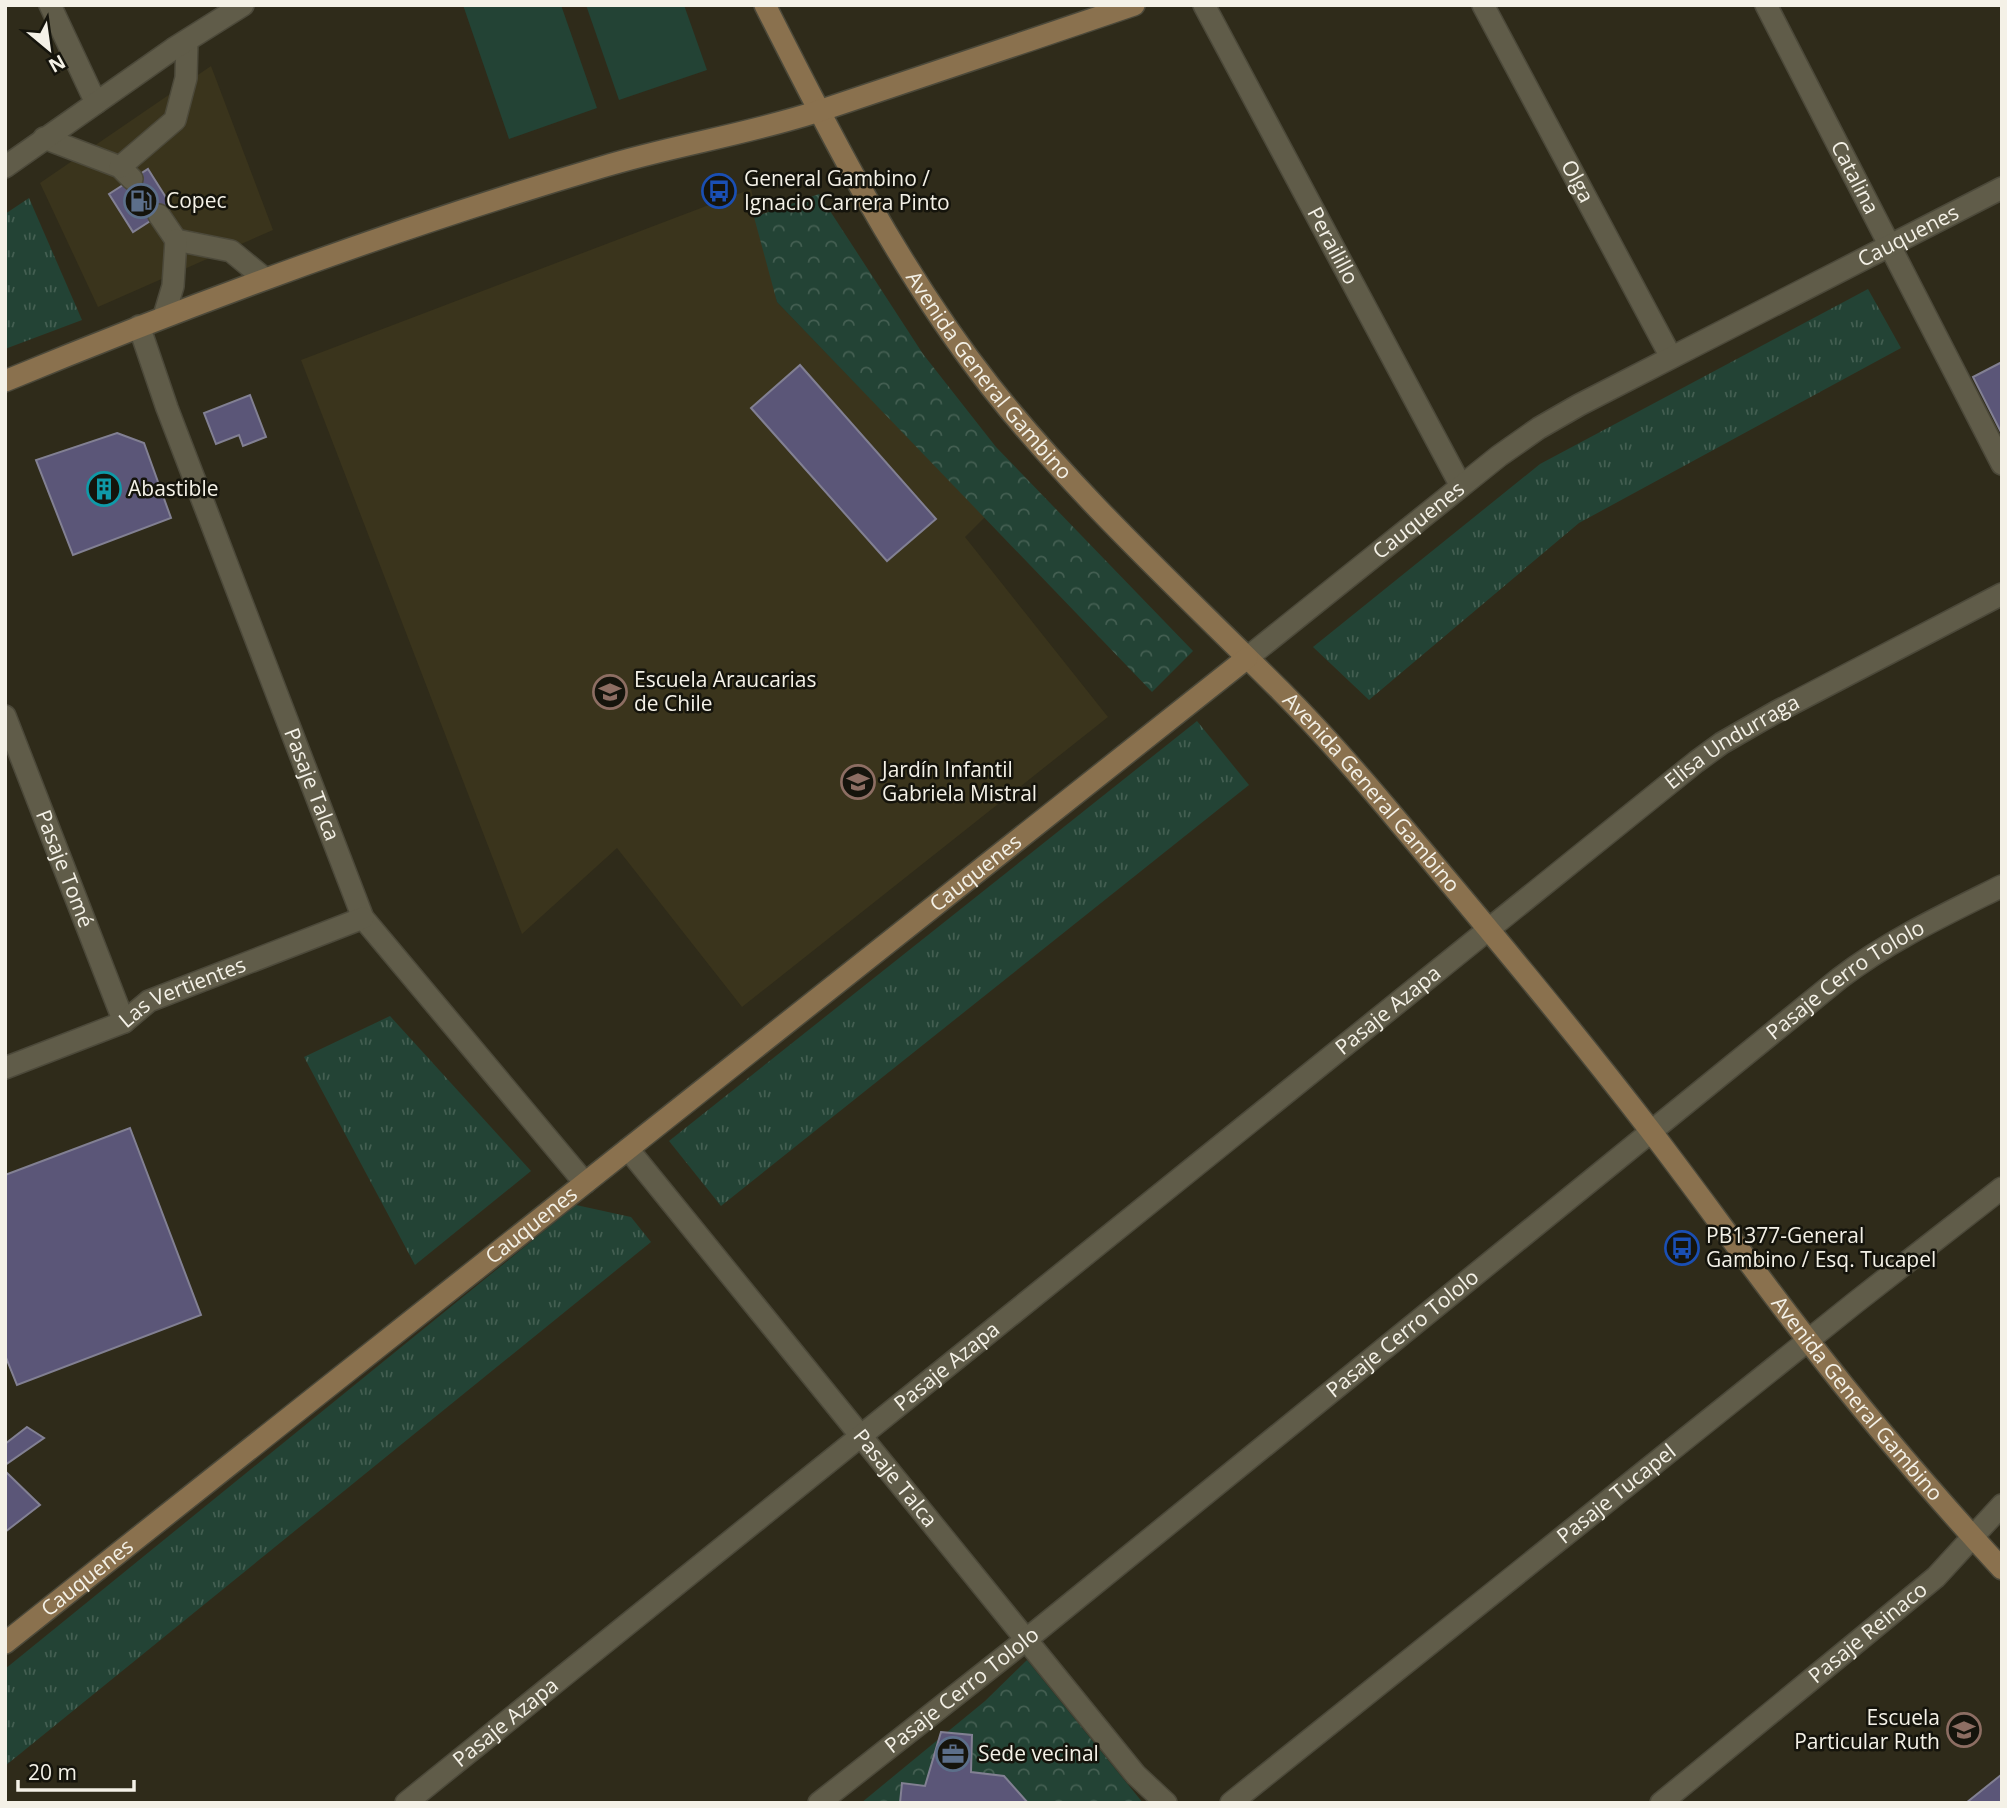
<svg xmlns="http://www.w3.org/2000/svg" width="2007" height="1808" font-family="'Open Sans',sans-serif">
	<defs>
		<pattern id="grass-tufts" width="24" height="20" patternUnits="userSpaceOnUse" patternTransform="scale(1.75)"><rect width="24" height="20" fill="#234335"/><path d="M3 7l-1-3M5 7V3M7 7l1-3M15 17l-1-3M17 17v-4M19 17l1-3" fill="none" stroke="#445f52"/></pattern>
		<pattern id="forest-crowns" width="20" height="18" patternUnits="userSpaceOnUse" patternTransform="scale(1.75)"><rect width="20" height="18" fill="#234335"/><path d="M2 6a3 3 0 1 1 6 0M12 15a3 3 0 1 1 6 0" fill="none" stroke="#445f52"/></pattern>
	</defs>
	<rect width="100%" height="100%" fill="#2f2b1a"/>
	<g fill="#3a341c">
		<path d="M211,66L273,230L98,307L40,183Z"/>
		<path d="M751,189L777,302L985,517L965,537L1108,717L742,1007L617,848L522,934L301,360Z"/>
	</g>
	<g fill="url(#grass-tufts)">
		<path d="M29,198L82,320L5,349V214Z"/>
		<path d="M1868,289L1901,348L1579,523L1369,700L1313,647L1540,464Z"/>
		<path d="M1197,721L1249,785L721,1206L669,1141Z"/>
		<path d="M390,1016L531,1171L415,1265L304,1057Z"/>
		<path d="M576,1205L631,1217L651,1242L5,1766V1669Z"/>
	</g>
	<g fill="url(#forest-crowns)">
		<path d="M819,194L923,354L996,447L1193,651L1152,692L777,302L754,217Z"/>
		<path d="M1027,1660L1143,1803H861L985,1701Z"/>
	</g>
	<g fill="#234335">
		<path d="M463,5H561L597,108L509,139Z"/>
		<path d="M586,5H684L707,70L619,100Z"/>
	</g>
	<g fill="#5b5678" stroke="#828093" stroke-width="2">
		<path d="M148,169L172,207L133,232L109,194Z"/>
		<path d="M2002,362V434L1973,377Z"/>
		<path d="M800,365L936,519L887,561L751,408Z"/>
		<path d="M250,395L266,437L243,446L239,435L216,444L204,413Z"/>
		<path d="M117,433L144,443L171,518L73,555L36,460Z"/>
		<path d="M130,1128L201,1315L17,1385L5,1355V1175Z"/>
		<path d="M27,1427L44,1438L5,1465V1444Z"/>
		<path d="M5,1471L40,1505L5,1532Z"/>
		<path d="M941,1732L972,1735L971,1772L1004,1776L1028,1803H900L902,1783L925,1786Z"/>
		<path d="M2001,1775L2002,1803H1966Z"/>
	</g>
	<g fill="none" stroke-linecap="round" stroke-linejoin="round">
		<g stroke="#4c493a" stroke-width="24">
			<g id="lane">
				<path d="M44,138L120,167L132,179"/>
				<path d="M120,167L175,120L186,78L187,41"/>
				<path d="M159,215L176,240L231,251L264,278"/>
				<path d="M164,316L173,286L176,240"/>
			</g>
		</g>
		<g stroke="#4c493a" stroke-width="24">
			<g id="street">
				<path d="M50,5L96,103"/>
				<path id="s1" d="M1204,5L1461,486"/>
				<path id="s2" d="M1483,5L1671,357"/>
				<path id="s3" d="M1766,5L2002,464"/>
				<path d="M5,167L173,49L243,5"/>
				<path id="s4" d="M139,326L167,408L363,918L585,1183"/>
				<path id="s5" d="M1247,658L1499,456L1539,428L1579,405L2002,188"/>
				<path id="s6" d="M5,716L124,1022"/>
				<path id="s7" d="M5,1068L124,1022L149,1001L363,918"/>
				<path id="s8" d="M628,1149L1136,1775L1166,1803"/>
				<path id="s9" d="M406,1803L1696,762L1722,743L1776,712L2002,594"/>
				<path id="s10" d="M819,1803L1027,1639L1840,978C1890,940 1946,914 2002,886"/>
				<path id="s11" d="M1231,1803L1856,1302L2002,1188"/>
				<path id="s12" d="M1661,1803L1936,1577L2002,1505"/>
			</g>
		</g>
		<g stroke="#4c493a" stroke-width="24">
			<g id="secondary">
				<path id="s13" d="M765,5C831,136 899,270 990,386C1077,496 1182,592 1281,691C1324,734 1363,779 1402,826C1486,926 1570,1026 1650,1130C1703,1199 1753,1270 1807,1339C1868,1418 1934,1495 2002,1569"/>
				<path d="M5,381C201,300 399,227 602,167C674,145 750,134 822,110C926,76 1030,40 1134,5"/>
				<path id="s14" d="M5,1643L1247,658"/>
			</g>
		</g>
		<use href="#lane" stroke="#605c49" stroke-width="21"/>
		<use href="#street" stroke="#605c49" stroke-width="21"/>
		<use href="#secondary" stroke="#8a714e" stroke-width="21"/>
	</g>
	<defs>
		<g id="bus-ring" transform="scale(1.75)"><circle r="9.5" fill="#15140c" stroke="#1a4fb4" stroke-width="1.5"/><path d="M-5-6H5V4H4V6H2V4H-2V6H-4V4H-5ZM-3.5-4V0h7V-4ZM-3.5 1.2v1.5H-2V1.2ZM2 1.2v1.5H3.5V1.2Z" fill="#1a4fb4"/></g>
		<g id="fuel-ring" transform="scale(1.75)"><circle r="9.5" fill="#15140c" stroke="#5c6f8a" stroke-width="1.5"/><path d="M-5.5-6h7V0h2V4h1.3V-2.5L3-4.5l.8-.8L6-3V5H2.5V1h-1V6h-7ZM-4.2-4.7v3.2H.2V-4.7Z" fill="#5c6f8a"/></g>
		<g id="building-ring" transform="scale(1.75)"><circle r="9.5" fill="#15140c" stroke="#0f9aa8" stroke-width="1.5"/><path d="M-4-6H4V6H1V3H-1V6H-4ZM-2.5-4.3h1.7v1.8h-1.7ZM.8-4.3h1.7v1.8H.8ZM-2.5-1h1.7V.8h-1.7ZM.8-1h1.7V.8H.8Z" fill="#0f9aa8"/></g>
		<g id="school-ring" transform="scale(1.75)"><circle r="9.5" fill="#15140c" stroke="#8d6e63" stroke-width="1.5"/><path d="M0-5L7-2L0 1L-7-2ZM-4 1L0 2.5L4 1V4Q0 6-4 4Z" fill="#8d6e63"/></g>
		<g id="office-ring" transform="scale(1.75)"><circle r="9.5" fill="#15140c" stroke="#5c6f8a" stroke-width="1.5"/><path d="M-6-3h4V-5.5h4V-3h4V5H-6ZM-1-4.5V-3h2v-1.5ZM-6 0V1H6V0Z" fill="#5c6f8a"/></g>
	</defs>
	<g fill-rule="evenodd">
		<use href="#bus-ring" x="719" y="191"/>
		<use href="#fuel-ring" x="141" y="201"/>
		<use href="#building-ring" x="104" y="489"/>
		<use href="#school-ring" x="610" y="692"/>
		<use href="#school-ring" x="858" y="782"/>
		<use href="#bus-ring" x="1682" y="1248"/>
		<use href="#school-ring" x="1964" y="1730"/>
		<use href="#office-ring" x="953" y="1754"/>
	</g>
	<g text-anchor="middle" stroke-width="5" stroke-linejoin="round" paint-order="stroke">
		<g font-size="21" fill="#f4f1e7" stroke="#15140c">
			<text dy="7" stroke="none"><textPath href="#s3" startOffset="194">Catalina</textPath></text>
			<text dy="7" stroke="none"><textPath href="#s2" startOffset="200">Olga</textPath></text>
			<text dy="7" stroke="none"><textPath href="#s5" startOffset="788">Cauquenes</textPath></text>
			<text dy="7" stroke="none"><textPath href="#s1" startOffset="273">Perailillo</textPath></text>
			<text dy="7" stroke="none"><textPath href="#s13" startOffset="434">Avenida General Gambino</textPath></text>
			<text dy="7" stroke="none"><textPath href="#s5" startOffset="220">Cauquenes</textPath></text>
			<text dy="7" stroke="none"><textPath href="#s9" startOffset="1699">Elisa Undurraga</textPath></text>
			<text dy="7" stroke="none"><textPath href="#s4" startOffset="490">Pasaje Talca</textPath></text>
			<text dy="7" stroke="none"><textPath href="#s13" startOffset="1001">Avenida General Gambino</textPath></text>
			<text dy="7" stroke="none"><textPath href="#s6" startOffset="164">Pasaje Tomé</textPath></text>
			<text dy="7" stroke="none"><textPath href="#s14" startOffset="1239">Cauquenes</textPath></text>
			<text dy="7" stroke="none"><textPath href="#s10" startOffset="1316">Pasaje Cerro Tololo</textPath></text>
			<text dy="7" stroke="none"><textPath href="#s7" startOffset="194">Las Vertientes</textPath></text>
			<text dy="7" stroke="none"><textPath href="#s9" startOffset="1262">Pasaje Azapa</textPath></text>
			<text dy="7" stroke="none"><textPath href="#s14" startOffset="672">Cauquenes</textPath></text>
			<text dy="7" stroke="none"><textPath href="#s10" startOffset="749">Pasaje Cerro Tololo</textPath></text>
			<text dy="7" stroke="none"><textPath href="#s9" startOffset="695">Pasaje Azapa</textPath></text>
			<text dy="7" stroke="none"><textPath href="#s13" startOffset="1778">Avenida General Gambino</textPath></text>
			<text dy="7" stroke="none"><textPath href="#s8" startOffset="424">Pasaje Talca</textPath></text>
			<text dy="7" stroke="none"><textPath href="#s11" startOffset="494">Pasaje Tucapel</textPath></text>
			<text dy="7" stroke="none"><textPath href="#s14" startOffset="105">Cauquenes</textPath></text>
			<text dy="7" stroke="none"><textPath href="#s12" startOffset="268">Pasaje Reinaco</textPath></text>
			<text dy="7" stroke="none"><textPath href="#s10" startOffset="182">Pasaje Cerro Tololo</textPath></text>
			<text dy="7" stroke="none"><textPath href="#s9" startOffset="128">Pasaje Azapa</textPath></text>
		</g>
		<g font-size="21" fill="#f4f1e7" stroke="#15140c" text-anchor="start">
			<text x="744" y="186">General Gambino /<tspan x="744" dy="24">Ignacio Carrera Pinto</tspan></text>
			<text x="166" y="208">Copec</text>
			<text x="128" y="496">Abastible</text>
			<text x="634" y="687">Escuela Araucarias<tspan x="634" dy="24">de Chile</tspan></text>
			<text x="882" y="777">Jardín Infantil<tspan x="882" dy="24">Gabriela Mistral</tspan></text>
			<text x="1706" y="1243">PB1377-General<tspan x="1706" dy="24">Gambino / Esq. Tucapel</tspan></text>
			<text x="1940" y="1725" text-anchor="end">Escuela<tspan x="1940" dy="24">Particular Ruth</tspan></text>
			<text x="978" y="1761">Sede vecinal</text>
		</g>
	</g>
	<rect width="2007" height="1808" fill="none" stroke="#f4f1e7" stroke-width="14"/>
	<g transform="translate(49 49) rotate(151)" stroke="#15140c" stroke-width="5" paint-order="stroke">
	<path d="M0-5L12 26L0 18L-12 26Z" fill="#f4f1e7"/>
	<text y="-10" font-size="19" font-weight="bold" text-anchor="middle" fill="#f4f1e7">N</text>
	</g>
	<path d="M18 1780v10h116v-10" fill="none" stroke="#f4f1e7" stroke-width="3.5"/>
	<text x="28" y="1780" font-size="21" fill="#f4f1e7" stroke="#15140c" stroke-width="5" paint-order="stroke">20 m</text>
</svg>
